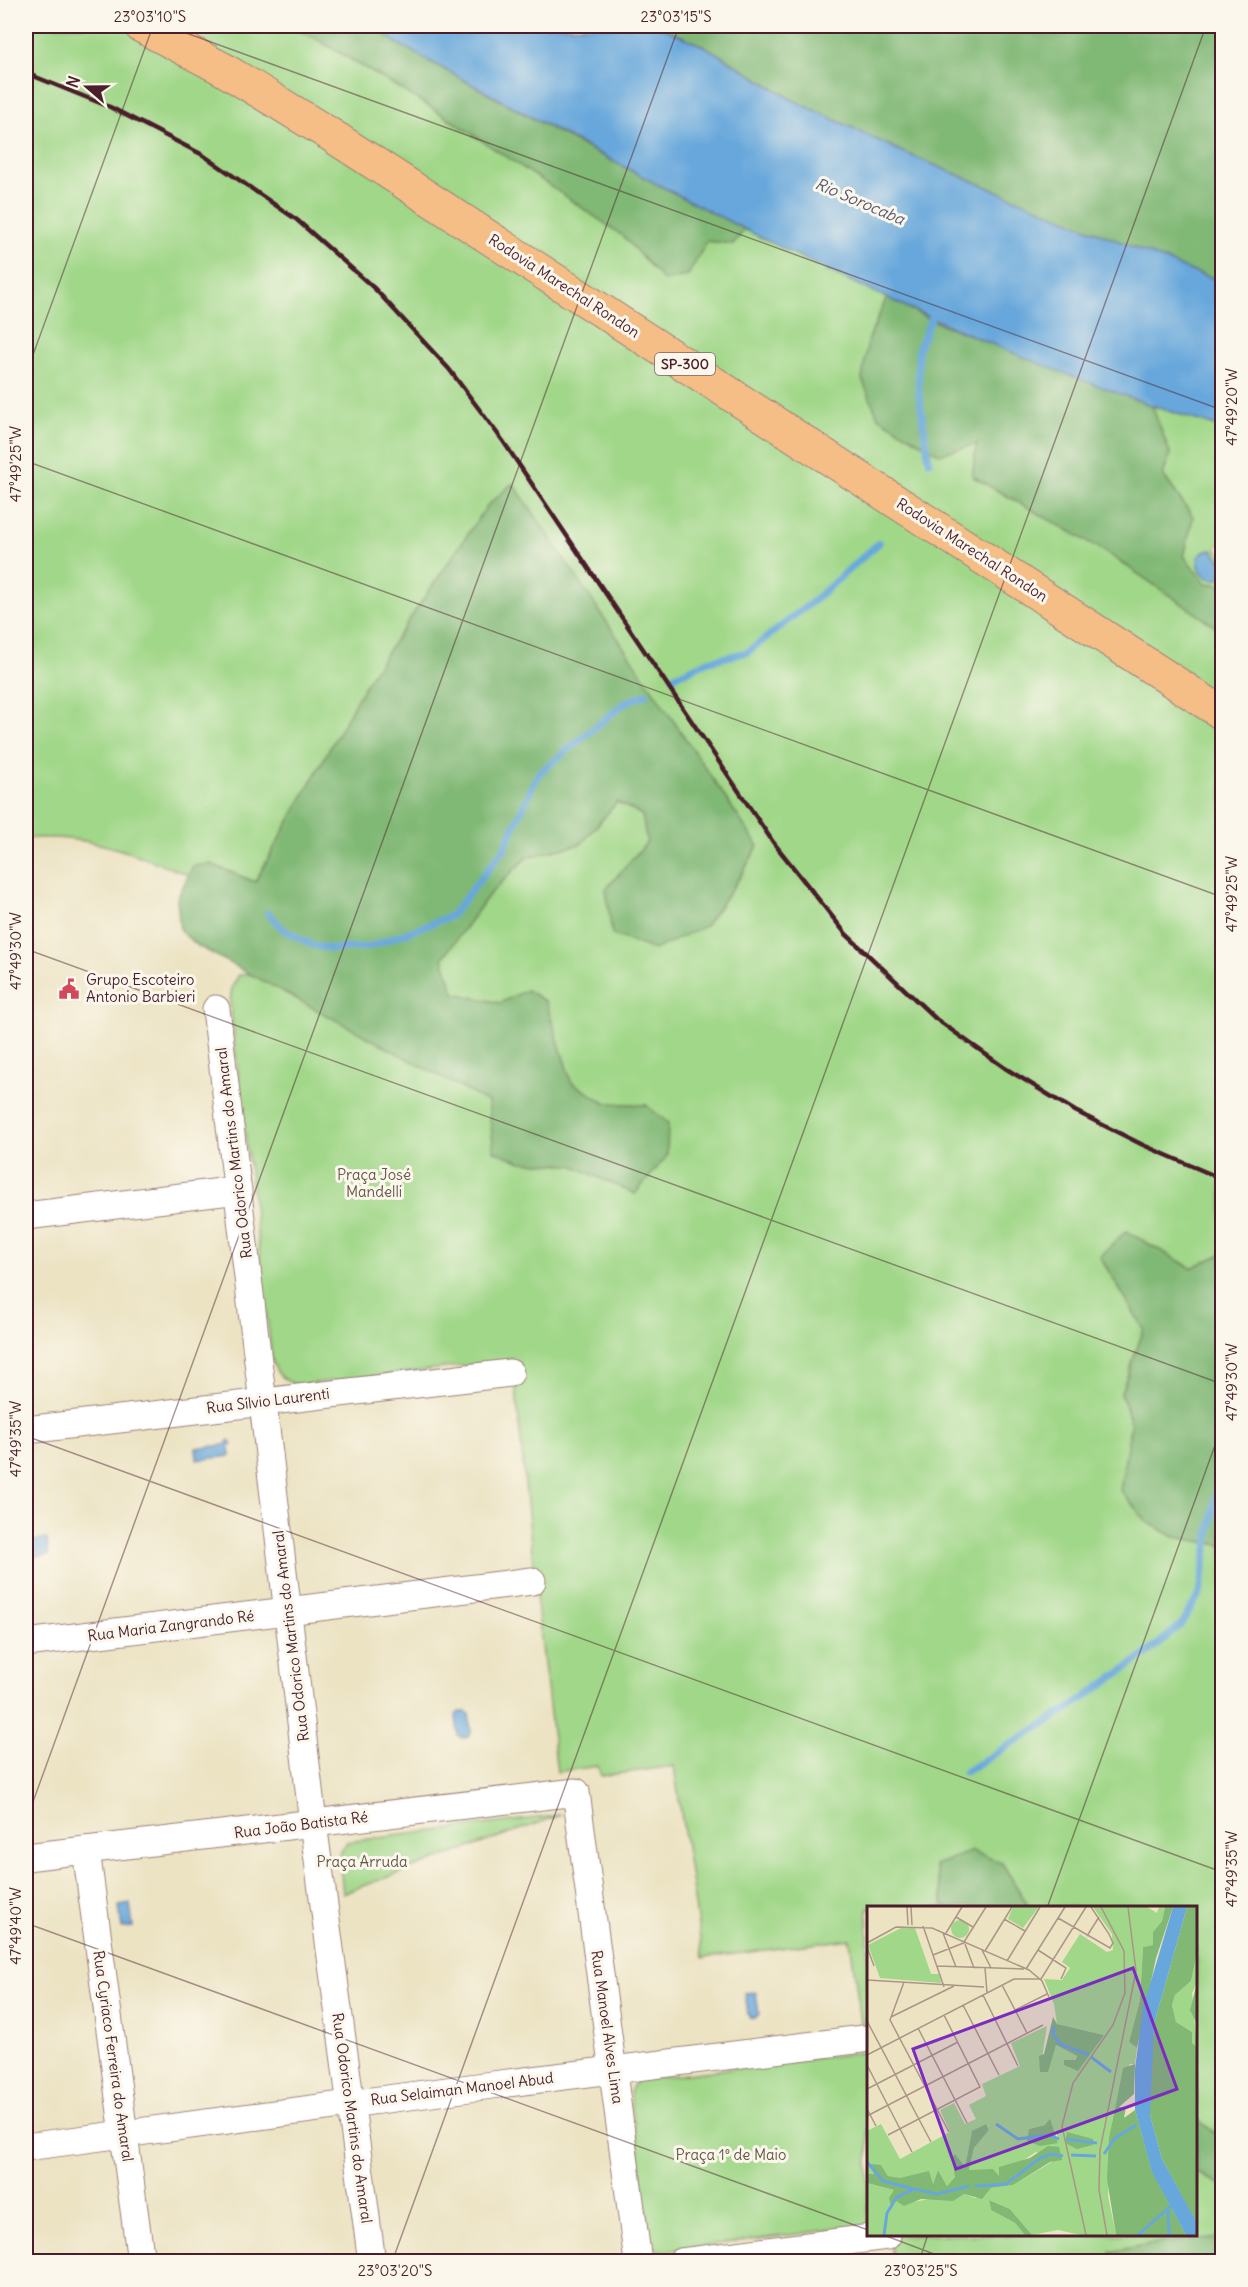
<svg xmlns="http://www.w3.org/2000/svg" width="1248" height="2287" font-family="Delius,sans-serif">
	<rect width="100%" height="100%" fill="#fbf7ec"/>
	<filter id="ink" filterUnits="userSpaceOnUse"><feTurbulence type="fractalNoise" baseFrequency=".0167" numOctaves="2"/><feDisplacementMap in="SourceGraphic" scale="12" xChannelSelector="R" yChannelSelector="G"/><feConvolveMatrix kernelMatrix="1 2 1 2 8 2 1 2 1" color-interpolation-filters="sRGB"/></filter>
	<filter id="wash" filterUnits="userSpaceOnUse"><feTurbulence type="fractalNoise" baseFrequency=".008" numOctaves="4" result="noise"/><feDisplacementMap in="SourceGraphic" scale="24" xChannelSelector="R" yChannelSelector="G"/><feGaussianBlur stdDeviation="1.35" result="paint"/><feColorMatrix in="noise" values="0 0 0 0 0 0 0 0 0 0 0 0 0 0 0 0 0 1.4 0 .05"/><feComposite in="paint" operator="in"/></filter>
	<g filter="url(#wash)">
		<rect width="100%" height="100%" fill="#ece3c3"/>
		<g fill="#a0d788" stroke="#757b5a" stroke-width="1.5">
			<path d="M26,26H290L315,38L434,109L546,183L623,236L664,281L688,275L707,241L733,244L745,229L887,297L868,341L977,444L972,476L1103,550L1222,631V1254L1191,1268L1126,1231L1100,1257L1144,1329L1121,1393L1131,1423L1121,1490L1147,1522L1175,1537L1222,1545V2134L1215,2133L1196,2118V1908L1029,1907L1002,1863L935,1865L944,1907L868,1908V2225L665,2251L658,2250L651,2244L630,2094L631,2087L638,2080L865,2052L850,1939L703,1958L674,1766L601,1776L598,1766L557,1772L537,1604L513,1360L298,1385C283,1381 276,1374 272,1359L230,1003L232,987L239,975L248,974L258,977L488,1102L521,1162L572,1165L635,1194L646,1105L605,1103L571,1082L546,1002L527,990L500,1003L453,993L443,958L488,896L527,857L581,844L617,802L642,815L647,842L606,889L705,926L740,877L758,846L368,680L255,882L211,864L193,866L189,875C150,860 109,842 68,839C54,837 39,838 26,838Z"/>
			<path d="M1152,406L1222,428V542L1216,548L1222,557V562L1212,550L1219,579L1222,578V585L1205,583L1184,556L1193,517L1163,475L1170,453Z"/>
			<path d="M561,1815L343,1893L339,1855L347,1842Z"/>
			<path d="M1196,2172L1222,2185V2237L1150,2244L1111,2252L1115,2261H892L889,2235L1196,2234Z"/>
		</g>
		<g fill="#80b874" stroke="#656c50" stroke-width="1.5">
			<path d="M290,26H374L395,42L566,137L745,229L733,244L707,241L688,275L664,281L623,236L546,183L434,109L315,38Z"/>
			<path d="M658,26H1222V281L1191,271L905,153L793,100L706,47Z"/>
			<path d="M887,297L931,320L1152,406L1170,453L1163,475L1193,517L1184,556L1205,583L1222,585V631L1103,550L972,476L977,444L939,454L878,417L862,379L868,341Z"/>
			<path d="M513,483L758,846L740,877L705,926L654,950L612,934L606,889L647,842L642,815L617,802L581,844L527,857L488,896L443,958L454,993L500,1003L527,990L546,1002L571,1082L605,1103L646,1105L668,1123L667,1156L635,1194L572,1165L521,1162L494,1151L488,1102L198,946L180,931L177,899L193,866L211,864L255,882L368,680L487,506Z"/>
			<path d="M1126,1231L1191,1268L1222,1254V1545L1175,1537L1147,1522L1120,1490L1131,1423L1121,1393L1144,1329L1100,1257Z"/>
			<path d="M972,1851L1002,1863L1029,1907H944L935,1865Z"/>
			<path d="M1196,2118L1214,2133L1222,2134V2185L1196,2172Z"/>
			<path d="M1222,2237V2261H1115L1110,2252L1150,2244Z"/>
		</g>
		<g fill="#68a7db" stroke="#596383" stroke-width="1.5">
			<path d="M374,26H658L706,47L793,100L905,153L1191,271L1222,281V428C932,339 660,188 395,42Z"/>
			<path d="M1206,550H1212L1222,562V578C1206,583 1198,572 1198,557Z"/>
			<path d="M229,1440L232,1444L229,1448L230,1456L197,1460L196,1448L225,1445Z"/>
			<path d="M47,1539L49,1555L26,1558V1542Z"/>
			<path d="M459,1712H466L469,1714L471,1733L468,1737L462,1738L458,1735L456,1715Z"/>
			<path d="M130,1904L133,1927L122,1928L119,1906Z"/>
			<path d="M756,1992L759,2014L755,2018H751L748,2015L745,1993Z"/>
		</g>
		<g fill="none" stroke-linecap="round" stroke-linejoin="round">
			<g stroke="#68a7db" stroke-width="7">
				<path d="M929,461L919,394L918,350L934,312"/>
				<path d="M673,677L709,661L748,652L812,602L879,543"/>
				<path d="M268,913L284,930L312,945L331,949L369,947L451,916L504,849L538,774L626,702L647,694"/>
				<path d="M965,1772L1070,1708L1145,1655L1181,1625L1200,1593L1222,1456"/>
			</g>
		</g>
	</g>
	<g filter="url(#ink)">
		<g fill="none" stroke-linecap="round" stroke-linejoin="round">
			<g stroke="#9b8177" stroke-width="29">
				<g id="minor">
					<path d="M216,1009L313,1823L372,2262"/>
					<path d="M26,1216L238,1190"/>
					<path d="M26,1430L510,1373"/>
					<path d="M26,1643L532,1581"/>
					<path d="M86,1850L141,2262"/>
					<path d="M26,1857L576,1792L638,2262"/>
					<path d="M26,2147L492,2085L863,2039"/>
					<path d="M681,2262L887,2236"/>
				</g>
			</g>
			<g stroke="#9b8177" stroke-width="35">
				<path id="major" d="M141,26L223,69L331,135L1222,713"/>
			</g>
			<use href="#minor" stroke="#fff" stroke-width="27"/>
			<use href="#major" stroke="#f6be87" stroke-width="33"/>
			<path stroke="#4a1f2b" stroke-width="4.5" d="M26,73L110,107L203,155L297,220L375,289L449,369L503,441L773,842L846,934L936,1019L1005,1068L1075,1111L1143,1145L1222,1179"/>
		</g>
	</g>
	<path fill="none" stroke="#4a1f2b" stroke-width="1.5" stroke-opacity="0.45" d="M167,26L1222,410M26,374L153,26M26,461L1222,897M26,949L1222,1384M26,1436L1222,1872M26,1821L679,26M1047,1908L1222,1426M26,1923L868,2230M881,2234L955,2262M392,2262L1206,26M919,2262L928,2234"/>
	<defs>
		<g id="civic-bare" transform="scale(1.62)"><path d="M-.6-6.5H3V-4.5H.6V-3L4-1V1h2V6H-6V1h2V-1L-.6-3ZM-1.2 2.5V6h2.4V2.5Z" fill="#d1495b" stroke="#fbf7ec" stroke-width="2.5" paint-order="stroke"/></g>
	</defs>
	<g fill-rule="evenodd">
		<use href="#civic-bare" x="69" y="989"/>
	</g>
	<g text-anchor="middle" stroke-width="6" stroke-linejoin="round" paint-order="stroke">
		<rect fill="#fbf7ec" stroke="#7f6065" stroke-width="1.5" x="655" y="353" width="60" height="22" rx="4.5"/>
		<g font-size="14" font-weight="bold" fill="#4a1f2b">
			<text x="685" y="369">SP-300</text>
		</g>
		<g font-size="15" fill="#4a1f2b" stroke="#fbf7ec">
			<text transform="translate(564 286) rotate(33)" y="5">Rodovia Marechal Rondon</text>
			<text transform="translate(972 550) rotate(33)" y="5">Rodovia Marechal Rondon</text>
			<text transform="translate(234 1153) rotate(-97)" y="5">Rua Odorico Martins do Amaral</text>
			<text transform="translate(268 1401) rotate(-7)" y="5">Rua Sílvio Laurenti</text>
			<text transform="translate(171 1626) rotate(-7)" y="5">Rua Maria Zangrando Ré</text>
			<text transform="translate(291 1636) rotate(-97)" y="5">Rua Odorico Martins do Amaral</text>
			<text transform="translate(301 1825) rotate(-7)" y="5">Rua João Batista Ré</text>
			<text transform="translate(607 2027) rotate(82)" y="5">Rua Manoel Alves Lima</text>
			<text transform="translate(113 2056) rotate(82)" y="5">Rua Cyriaco Ferreira do Amaral</text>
			<text transform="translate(462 2089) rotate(-7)" y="5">Rua Selaiman Manoel Abud</text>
			<text transform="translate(352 2118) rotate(82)" y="5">Rua Odorico Martins do Amaral</text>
		</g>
		<g font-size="15" fill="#4a1f2b" stroke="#fbf7ec" text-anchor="start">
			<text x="86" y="985">Grupo Escoteiro<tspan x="86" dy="17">Antonio Barbieri</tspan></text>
		</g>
		<g font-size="15" fill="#645647" stroke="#fbf7ec">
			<text x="374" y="1180">Praça José<tspan x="374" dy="17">Mandelli</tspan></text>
			<text x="362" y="1867">Praça Arruda</text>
			<text x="731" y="2160">Praça 1º de Maio</text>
		</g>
		<g font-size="16" font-style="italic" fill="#565571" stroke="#fbf7ec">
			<text transform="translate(860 201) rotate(23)" y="6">Rio Sorocaba</text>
		</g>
	</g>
	<g transform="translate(867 1906)">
		<rect width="330" height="330" fill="#ece3c3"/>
		<path d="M146,1H170L171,2L156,22L141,13ZM226,1H280L290,7L292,1H298L295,15L286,26V39L276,41L273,94L262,136L270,142L268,158H263L254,173L245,216L241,290L249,329H214L191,324L165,329L143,303L122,294L124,304L148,317L158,329H0V277L27,284L26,300L29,295L38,297L97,288L108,292L117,290L124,282L146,279L188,254L169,246L132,270L102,264L107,242L122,224L119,218L105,226L98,262L88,249V271L80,280L71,264L66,278L57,267L33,273L21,270L14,259L7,268H0V225L14,218L33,253L83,226L73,204L87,197L98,218L109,213L102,199L119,190L115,178L153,160L144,137L180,120L174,158L181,160L189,139L210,150L201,163L237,129L190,118L187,98L177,73L195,74L203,62L195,56L213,28L240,46L246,44L245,28ZM178,219L190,227L191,237H181L162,223ZM84 23a9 9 0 1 1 18 0a9 9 0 1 1-18 0ZM34,22H48L64,68H72L74,77L13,72L1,39ZM330,47V77L325,87L330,141L325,137V126L309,116L305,99L308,89L324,75Z" fill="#a0d788" fill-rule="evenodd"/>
		<path d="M298,1H306L289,52L270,142L262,136L273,94L276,41L286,39V26L295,15ZM320,1H330V47L324,75L308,89L305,99L309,116L325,126V137L330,141V318L295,253L283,209L282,187L287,118ZM330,77V118L323,104ZM186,111L190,118L237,129L211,165L197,159V154H208L210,150L189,139L181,166H173L172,150L177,148ZM268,158L267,188L252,201H259L257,212L268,204L285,265L319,329H249L240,273L242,232L256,162ZM183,213L191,237L173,240L160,235L162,223L178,219ZM119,218L122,224L107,242L102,264L126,263L132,270V261L163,252L181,240L192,241L195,254L183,256L146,279L124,282L115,293L97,288L86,295L54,293L37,300L29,295L24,300L22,292L27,284L0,277L1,268H7L4,258L14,259L21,270L33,272L62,265L66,278L71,264L80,280L88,271L85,252L88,248L98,261L105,225ZM200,226L226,233V239L210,243L198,237ZM122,294L143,303L165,329H158L148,317L124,304Z" fill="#80b874"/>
		<path d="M306,1H320L287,118L283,209L295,253L330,317V329H319L285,266L268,204V163L276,102Z" fill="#68a7db"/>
		<path fill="none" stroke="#68a7db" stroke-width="3" d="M187,120L186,128L193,138L222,149M224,151L244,166M129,218L151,233L182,229L192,233M199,233L230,237M237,248L248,232L269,219M204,249L229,250M0,256L16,275L46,283M108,280L139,278L173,252L185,248L196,250M301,303L302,329M17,329L20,307L30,291L47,283L70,288L102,280M271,329L306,298"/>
		<path fill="none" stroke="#ab9586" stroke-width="1.5" d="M40,1L41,19M44,1L45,19M89,11L106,21M191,12L243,42L246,37L242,28L224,1M137,13L158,25M56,20L77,81M76,27L89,61M79,27L95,1M220,30L232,11M97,36L119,1M0,37L29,21L65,22L162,64L175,75L182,91M98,38L107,62M0,41L7,60M115,44L124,62M171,44L199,62L194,73M118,45L145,1M66,49L99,36M140,55L173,1M70,60L157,63M118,62L120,87M159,63L198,1M0,74L117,81M37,76L23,114L82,226M135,79L160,127M116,89L151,160M96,99L132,169M148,104L180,88M24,111L87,80M0,115L64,236M51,122L100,217M0,149L147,73H174L219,1M0,159L45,246M0,183L91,136M0,203L9,220M0,210L176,119M21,229L113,181L77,109M219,329L195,220L206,177L246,119L258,87L257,45L234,1M240,329L232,284L233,244L269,65L261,1"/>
		<path fill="#7b2cbf" fill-opacity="0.15" stroke="#7b2cbf" stroke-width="3" d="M266,62L310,183L89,263L46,143Z"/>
		<rect width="330" height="330" fill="none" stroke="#4a1f2b" stroke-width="3"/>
	</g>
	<rect width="1248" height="2287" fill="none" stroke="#fbf7ec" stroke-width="66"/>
	<g transform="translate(87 87) rotate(290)" stroke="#fbf7ec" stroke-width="4.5" paint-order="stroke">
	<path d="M0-4.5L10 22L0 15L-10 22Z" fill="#4a1f2b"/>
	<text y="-9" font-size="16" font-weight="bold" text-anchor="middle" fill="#4a1f2b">N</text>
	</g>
	<rect x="33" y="33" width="1182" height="2221" fill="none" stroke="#4a1f2b" stroke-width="2"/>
	<g font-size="15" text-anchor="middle" fill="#4a1f2b">
		<text x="150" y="22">23°03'10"S</text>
		<text x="676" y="22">23°03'15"S</text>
		<text transform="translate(1232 407) rotate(-90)" y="5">47°49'20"W</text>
		<text transform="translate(16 464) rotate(-90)" y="5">47°49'25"W</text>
		<text transform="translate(1232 894) rotate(-90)" y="5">47°49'25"W</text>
		<text transform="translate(16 951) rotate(-90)" y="5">47°49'30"W</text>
		<text transform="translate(1232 1382) rotate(-90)" y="5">47°49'30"W</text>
		<text transform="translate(16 1439) rotate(-90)" y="5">47°49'35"W</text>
		<text transform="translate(1232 1869) rotate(-90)" y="5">47°49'35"W</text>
		<text transform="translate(16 1926) rotate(-90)" y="5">47°49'40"W</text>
		<text x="395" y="2276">23°03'20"S</text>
		<text x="921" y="2276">23°03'25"S</text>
	</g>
</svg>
